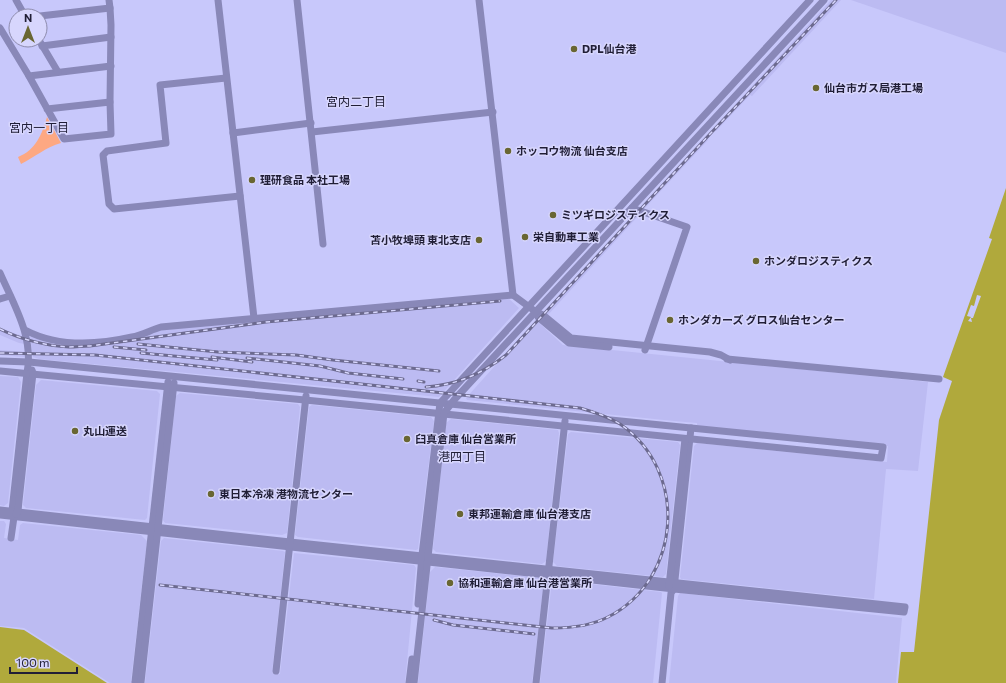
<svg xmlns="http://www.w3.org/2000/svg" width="1006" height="683" font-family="Commissioner,'Noto Sans JP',sans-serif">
	<rect width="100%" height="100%" fill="#c8c8fb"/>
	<g fill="#bcbbf2">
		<path d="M831,0H841L752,96L750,95L716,131L713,129Z"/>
		<path d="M851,0H1006V53Z"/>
		<path d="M706,137L708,140L644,209L640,208Z"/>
		<path d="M636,213L639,215L547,316L543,313Z"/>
		<path d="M508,298L519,308L439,397L39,359L33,357L30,338L31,336L80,345L160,329Z"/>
		<path d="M536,320L563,345L928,382L918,471L886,469L874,599L681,579L680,577L694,446L697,443L887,462L888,446L697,426V423L674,421L467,400L466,398Z"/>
		<path d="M0,328L24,337L25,344L19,343L0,335Z"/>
		<path d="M0,350L26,352L25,356L24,357L0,355Z"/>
		<path d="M0,376L18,377L21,382L8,503L4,506L0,505Z"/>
		<path d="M41,380L157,391L160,394L147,518L145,520L26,508L23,505L36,385Z"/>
		<path d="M180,393L298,404L300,407L287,533L282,535L165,523L163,520L176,396Z"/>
		<path d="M312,405L431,417L434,421L418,549L416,550L298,537L295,535L309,407Z"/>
		<path d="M451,419L558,430L559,433L546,561L542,564L436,552L433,549L446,423Z"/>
		<path d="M571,432L678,442L680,445L666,574L663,577L557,566L553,562L568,434Z"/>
		<path d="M0,521H4L6,524L4,538L18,540L20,525L23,523L141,535L147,541L131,681L142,683H110L24,628L0,626Z"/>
		<path d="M164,538L283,551L285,552L272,673L280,674L294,553L414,565L416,568L405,683H145L161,541Z"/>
		<path d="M435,567L542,578L544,580L532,683H418L430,572Z"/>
		<path d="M554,580L661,592L662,593L653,683H540L552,581Z"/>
		<path d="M680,593L902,618L896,683H669L678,596Z"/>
	</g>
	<path fill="#fda882" d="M47,117L61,143C46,147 35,157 21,164L18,157C36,150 42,134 47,117Z"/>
	<g fill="#b0a93c">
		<path d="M1006,188V683H898L901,652H914L939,420L952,381L943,377L992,239L989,238Z"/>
		<path d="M0,627L24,630L107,683H0Z"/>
	</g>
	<path fill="#c8c8fb" d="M977,295L981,296L973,318H971L972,322L968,321L971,317L967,316L971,305L974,306Z"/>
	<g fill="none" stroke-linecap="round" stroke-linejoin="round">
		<g stroke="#8988b8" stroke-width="7">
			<path d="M16,0L25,16"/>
			<path d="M218,0L254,318"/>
			<path d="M297,0L323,244"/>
			<path d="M479,0L513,295L536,312L543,315L571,338L710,352L721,355L730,360"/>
			<path d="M110,8L111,25L110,102"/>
			<path d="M40,16L110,8L109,0"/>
			<path d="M0,28L29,76L111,66"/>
			<path d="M39,40L58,72"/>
			<path d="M42,46L111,37"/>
			<path d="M29,76L64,139L111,134L110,102L47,109"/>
			<path d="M226,78L160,85L166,143L107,151L103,155L109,204L114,209L240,196"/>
			<path d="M312,132L493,112"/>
			<path d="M233,133L311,123"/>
			<path d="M632,208L687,227L645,350"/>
			<path d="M0,273C14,305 34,337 27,373L12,511L14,517L11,538"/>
			<path d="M0,299L10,296"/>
			<path d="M536,312L538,317L569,343L609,347"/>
			<path d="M25,330C57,347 97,345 132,337C142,335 151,330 161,327L513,295"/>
			<path d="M727,359L939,379"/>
			<path d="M0,361L29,362L691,428L674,589L671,593L662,683"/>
			<path d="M0,371L305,400L881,458L883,447L691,428"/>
			<path d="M0,510L290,542L905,607L904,612L674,589L0,515"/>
			<path d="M16,514L18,511L19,501L33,373L32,370"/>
			<path d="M669,586L685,439"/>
			<path d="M418,604L422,555L440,403L810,0"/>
			<path d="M276,671L306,396"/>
			<path d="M135,682L168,382"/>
			<path d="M141,682L174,383"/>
			<path d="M409,683L412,659"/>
			<path d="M414,683L444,413L454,400L824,0"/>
			<path d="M536,683L565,421"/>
		</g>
		<g stroke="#6c6a8f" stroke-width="3">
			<g id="rail">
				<path d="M0,329C20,339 46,346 69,347C76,347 83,346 90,346L266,322L500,301"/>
				<path d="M138,344L218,352L296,355L333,360L439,371"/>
				<path d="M114,347L146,350"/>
				<path d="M0,353L95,355L580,408C594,412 607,416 620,424C689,471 682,579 608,617C591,626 571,628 552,628L160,585"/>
				<path d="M141,353L217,360"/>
				<path d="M212,357L252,362"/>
				<path d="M247,358L320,366L348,373L403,379"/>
				<path d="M418,381L424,382"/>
				<path d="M426,387C456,385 482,374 506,355L710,134L836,0"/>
				<path d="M434,620L453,625L534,634"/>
			</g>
		</g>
		<use href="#rail" stroke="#d7d6fd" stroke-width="1.5" stroke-dasharray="4.5" stroke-linecap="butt"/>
	</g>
	<g fill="#696632" stroke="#d7d6fd" stroke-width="1.5">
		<circle cx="574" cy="49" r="4"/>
		<circle cx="816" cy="88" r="4"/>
		<circle cx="508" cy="151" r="4"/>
		<circle cx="252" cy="180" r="4"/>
		<circle cx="553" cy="215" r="4"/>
		<circle cx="525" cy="237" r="4"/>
		<circle cx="479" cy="240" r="4"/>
		<circle cx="756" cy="261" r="4"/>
		<circle cx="670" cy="320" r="4"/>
		<circle cx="75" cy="431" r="4"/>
		<circle cx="407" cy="439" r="4"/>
		<circle cx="211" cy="494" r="4"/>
		<circle cx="460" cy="514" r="4"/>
		<circle cx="450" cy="583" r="4"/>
	</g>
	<g text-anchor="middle" stroke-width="3" stroke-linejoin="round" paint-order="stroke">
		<g font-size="11" font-weight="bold" fill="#201e36" stroke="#d7d6fd" text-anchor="start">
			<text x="582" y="53">DPL仙台港</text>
			<text x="824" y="92">仙台市ガス局港工場</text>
			<text x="516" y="155">ホッコウ物流 仙台支店</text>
			<text x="260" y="184">理研食品 本社工場</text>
			<text x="561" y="219">ミツギロジスティクス</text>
			<text x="533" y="241">栄自動車工業</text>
			<text x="471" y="244" text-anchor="end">苫小牧埠頭 東北支店</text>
			<text x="764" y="265">ホンダロジスティクス</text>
			<text x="678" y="324">ホンダカーズ グロス仙台センター</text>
			<text x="83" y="435">丸山運送</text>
			<text x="415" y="443">臼真倉庫 仙台営業所</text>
			<text x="219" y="498">東日本冷凍 港物流センター</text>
			<text x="468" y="518">東邦運輸倉庫 仙台港支店</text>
			<text x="458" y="587">協和運輸倉庫 仙台港営業所</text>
		</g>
		<g font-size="12" fill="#201e36" stroke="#d7d6fd">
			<text x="356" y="106">宮内二丁目</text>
			<text x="39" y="132">宮内一丁目</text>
			<text x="462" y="461">港四丁目</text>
		</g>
	</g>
	<g transform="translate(28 28)"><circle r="19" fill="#d7d6fd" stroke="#8e8cad"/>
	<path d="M0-3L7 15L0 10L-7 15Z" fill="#696632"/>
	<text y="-6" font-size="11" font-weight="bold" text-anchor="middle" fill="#201e36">N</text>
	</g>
	<path d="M10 667v6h67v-6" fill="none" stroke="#201e36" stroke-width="2"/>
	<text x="16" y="667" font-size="12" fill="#201e36" stroke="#d7d6fd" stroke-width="3" paint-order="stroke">100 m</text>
</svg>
